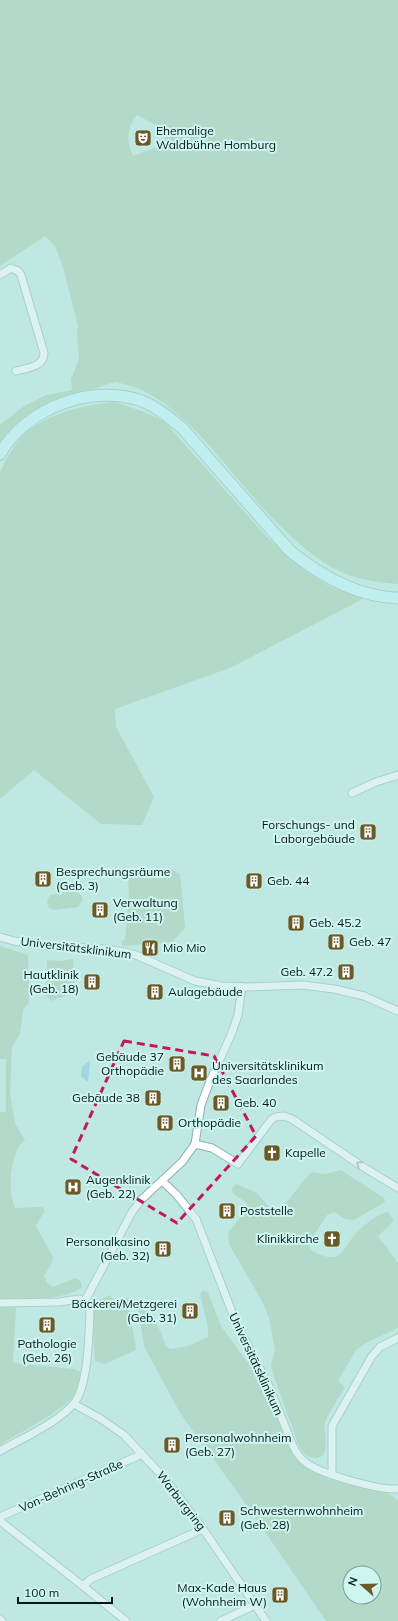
<svg xmlns="http://www.w3.org/2000/svg" width="398" height="1621" font-family="Mulish,sans-serif">
	<rect width="100%" height="100%" fill="#c0e8e3"/>
	<g fill="#a5c8a9" fill-rule="evenodd">
		<path d="M0,0H398V584C375,582 352,579 331,567C305,551 283,530 262,507C226,468 179,398 127,385C123,384 118,382 115,382C110,383 103,386 97,388C86,391 74,393 62,397C38,406 15,420 0,443V425L24,406L46,395L72,390L71,379L79,359L77,332L78,326L63,267L55,246L45,236L0,266ZM137,115L165,130L164,145L133,156C126,142 127,127 137,115Z"/>
		<path d="M114,402C132,407 148,413 165,422L266,536L288,556L307,572L329,586L363,599L230,668L115,709L116,727L154,797L142,825L101,824L34,770L0,799V472C5,461 11,450 19,440C40,415 82,405 114,402Z"/>
		<path d="M171,869L180,874L185,928L172,942L122,946V940H125C127,919 130,900 128,879Z"/>
		<path d="M74,891L81,895L83,899L78,907L55,910L49,908L47,901L50,895Z"/>
		<path d="M0,946L28,955L29,1003L23,1010L20,1034L12,1047L10,1094L15,1123L25,1140C22,1143 18,1146 17,1150C10,1167 8,1191 15,1208L42,1207L45,1210L36,1226L53,1257L52,1263L44,1276L47,1283L53,1287L76,1278L81,1282L82,1287C65,1301 22,1299 0,1301V1112H6V1059H0Z"/>
		<path d="M73,959L75,992L52,1001L46,995L47,960L60,961Z"/>
		<path d="M341,1170L384,1198L385,1202L354,1220L345,1219L334,1212L327,1215L309,1243L310,1249C317,1254 332,1261 339,1255C345,1251 348,1242 353,1237C360,1228 376,1214 388,1212L394,1221L378,1236L398,1263V1328L366,1343L356,1350L338,1381L345,1387C341,1395 327,1415 325,1423C323,1433 332,1457 316,1458C307,1458 303,1452 299,1446L274,1377L271,1365L275,1350L269,1318L263,1303L229,1244L228,1233L243,1213L247,1203L235,1195L231,1190L236,1184L257,1193L268,1206L278,1208L285,1204L311,1172L325,1174Z"/>
		<path d="M203,1290L208,1292L221,1326L266,1388L291,1448L302,1465L311,1471L329,1479L350,1485L390,1494L398,1501V1621H326L248,1507L180,1413L144,1346L138,1308C156,1313 160,1331 166,1346L170,1349L188,1346L208,1337V1328L200,1294ZM350,1573H374V1597H350Z"/>
		<path d="M111,1295L116,1308L124,1306L122,1300L128,1298L136,1350L105,1364L95,1361L91,1303Z"/>
		<path d="M16,1307L13,1363L74,1369L81,1372C79,1380 78,1389 73,1396C63,1411 17,1434 0,1445V1308Z"/>
	</g>
	<path fill="#7bc3e2" d="M90,1060L88,1082L81,1076L82,1067Z"/>
	<g fill="none" stroke-linecap="round" stroke-linejoin="round">
		<g stroke="#8bb2ae" stroke-width="9">
			<g id="street">
				<path d="M0,275L11,268L18,271L21,275L44,353C44,367 27,368 16,371"/>
				<path d="M352,793L376,782L398,775"/>
				<path d="M0,937L14,941L47,946L104,949L124,952L136,955L195,981L222,986L246,987L303,985L334,989L364,996L398,1011"/>
				<path d="M195,1144L212,1148L238,1164L271,1120L275,1117L284,1116L292,1119L360,1165L398,1188"/>
				<path d="M162,1181L176,1194L196,1219L237,1325L268,1384L293,1446C296,1452 299,1457 304,1461C318,1474 379,1490 398,1489"/>
				<path d="M85,1301L132,1212L141,1200L182,1162L195,1144L201,1105L210,1081L231,1035L238,1015L242,987"/>
				<path d="M0,1303L59,1302L79,1299L87,1303L90,1312C89,1335 88,1384 75,1402C61,1421 21,1439 0,1451"/>
				<path d="M74,1404L101,1419L124,1435L167,1481L203,1529L266,1621"/>
				<path d="M332,1474V1426L372,1356L380,1347L398,1338"/>
				<path d="M0,1519L2,1516L138,1456L141,1453"/>
				<path d="M0,1521L83,1586L126,1621"/>
				<path d="M83,1586L91,1579L203,1529"/>
				<path d="M0,1619L2,1621"/>
				<path d="M221,1621L255,1605"/>
			</g>
		</g>
		<g stroke="#8bb2ae" stroke-width="13">
			<path id="secondary" d="M0,454C26,408 92,383 142,401C157,407 170,418 182,428L290,551C321,576 357,597 398,598"/>
		</g>
		<use href="#street" stroke="#fff" stroke-width="7"/>
		<use href="#secondary" stroke="#c4f6fc" stroke-width="11"/>
	</g>
	<defs><path id="oneway-chevron" d="M-2-3.5L2.5 0L-2 3.5" fill="none" stroke-width="1.6" stroke-linecap="round" stroke-linejoin="round"/></defs>
	<use stroke="#909796" href="#oneway-chevron" transform="translate(359 1164) rotate(-147)"/>
	<path d="M0 0H398V1621H0ZM124,1041L214,1056L256,1136L177,1223L71,1159Z" fill="#c0e8e3" fill-opacity=".55" fill-rule="evenodd"/>
	<path fill="none" stroke="#c2185b" stroke-width="3" stroke-dasharray="8 5" stroke-linejoin="round" d="M124,1041L214,1056L256,1136L177,1223L71,1159Z"/>
	<defs>
		<g id="theatre-square" transform="scale(0.9)"><rect x="-9" y="-9" width="18" height="18" rx="4" fill="#6c5928" stroke="#cdf6f1"/><path d="M-5-5.5Q0-4 5-5.5V0Q5 5 0 6Q-5 5-5 0ZM-3.3-2.5H-1v1.5H-3.3ZM1-2.5H3.3v1.5H1ZM-2.8 1Q0 5.5 2.8 1Z" fill="#fff"/></g>
		<g id="building-square" transform="scale(0.9)"><rect x="-9" y="-9" width="18" height="18" rx="4" fill="#6c5928" stroke="#cdf6f1"/><path d="M-4-6H4V6H1V3H-1V6H-4ZM-2.5-4.3h1.7v1.8h-1.7ZM.8-4.3h1.7v1.8H.8ZM-2.5-1h1.7V.8h-1.7ZM.8-1h1.7V.8H.8Z" fill="#fff"/></g>
		<g id="restaurant-square" transform="scale(0.9)"><rect x="-9" y="-9" width="18" height="18" rx="4" fill="#6c5928" stroke="#cdf6f1"/><path d="M-5-6h1v4h1v-4h1v4h1v-4h1v5L-1.5 .5V6h-2V.5L-5-1ZM5-6V6H3V1.5H1.5Q1.5-4 5-6Z" fill="#fff"/></g>
		<g id="hospital-square" transform="scale(0.9)"><rect x="-9" y="-9" width="18" height="18" rx="4" fill="#6c5928" stroke="#cdf6f1"/><path d="M-5-5h3v3.5h4V-5h3V5h-3V1.5h-4V5h-3Z" fill="#fff"/></g>
		<g id="church-square" transform="scale(0.9)"><rect x="-9" y="-9" width="18" height="18" rx="4" fill="#6c5928" stroke="#cdf6f1"/><path d="M-1.2-6h2.4v3.5h3.3v2.4h-3.3V6h-2.4V-.1h-3.3v-2.4h3.3Z" fill="#fff"/></g>
	</defs>
	<g fill-rule="evenodd">
		<use href="#theatre-square" x="143" y="138"/>
		<use href="#building-square" x="368" y="832"/>
		<use href="#building-square" x="43" y="879"/>
		<use href="#building-square" x="254" y="881"/>
		<use href="#building-square" x="100" y="910"/>
		<use href="#building-square" x="296" y="923"/>
		<use href="#building-square" x="336" y="942"/>
		<use href="#restaurant-square" x="150" y="948"/>
		<use href="#building-square" x="346" y="972"/>
		<use href="#building-square" x="92" y="982"/>
		<use href="#building-square" x="155" y="992"/>
		<use href="#building-square" x="177" y="1064"/>
		<use href="#hospital-square" x="199" y="1073"/>
		<use href="#building-square" x="153" y="1098"/>
		<use href="#building-square" x="221" y="1103"/>
		<use href="#building-square" x="165" y="1123"/>
		<use href="#church-square" x="272" y="1153"/>
		<use href="#hospital-square" x="73" y="1187"/>
		<use href="#building-square" x="227" y="1211"/>
		<use href="#church-square" x="332" y="1239"/>
		<use href="#building-square" x="163" y="1249"/>
		<use href="#building-square" x="190" y="1311"/>
		<use href="#building-square" x="47" y="1325"/>
		<use href="#building-square" x="172" y="1445"/>
		<use href="#building-square" x="227" y="1518"/>
		<use href="#building-square" x="280" y="1595"/>
	</g>
	<g text-anchor="middle" stroke-width="4" stroke-linejoin="round" paint-order="stroke">
		<g font-size="12" fill="#081715" stroke="#cdf6f1" text-anchor="start">
			<text x="156" y="135">Ehemalige<tspan x="156" dy="14">Waldbühne Homburg</tspan></text>
			<text x="355" y="829" text-anchor="end">Forschungs- und<tspan x="355" dy="14">Laborgebäude</tspan></text>
			<text x="56" y="876">Besprechungsräume<tspan x="56" dy="14">(Geb. 3)</tspan></text>
			<text x="267" y="885">Geb. 44</text>
			<text x="113" y="907">Verwaltung<tspan x="113" dy="14">(Geb. 11)</tspan></text>
			<text x="309" y="927">Geb. 45.2</text>
			<text x="349" y="946">Geb. 47</text>
			<text x="163" y="952">Mio Mio</text>
			<text x="333" y="976" text-anchor="end">Geb. 47.2</text>
			<text x="79" y="979" text-anchor="end">Hautklinik<tspan x="79" dy="14">(Geb. 18)</tspan></text>
			<text x="168" y="996">Aulagebäude</text>
			<text x="164" y="1061" text-anchor="end">Gebäude 37<tspan x="164" dy="14">Orthopädie</tspan></text>
			<text x="212" y="1070">Universitätsklinikum<tspan x="212" dy="14">des Saarlandes</tspan></text>
			<text x="140" y="1102" text-anchor="end">Gebäude 38</text>
			<text x="234" y="1107">Geb. 40</text>
			<text x="178" y="1127">Orthopädie</text>
			<text x="285" y="1157">Kapelle</text>
			<text x="86" y="1184">Augenklinik<tspan x="86" dy="14">(Geb. 22)</tspan></text>
			<text x="240" y="1215">Poststelle</text>
			<text x="319" y="1243" text-anchor="end">Klinikkirche</text>
			<text x="150" y="1246" text-anchor="end">Personalkasino<tspan x="150" dy="14">(Geb. 32)</tspan></text>
			<text x="177" y="1308" text-anchor="end">Bäckerei/Metzgerei<tspan x="177" dy="14">(Geb. 31)</tspan></text>
			<text x="47" y="1348" text-anchor="middle">Pathologie<tspan x="47" dy="14">(Geb. 26)</tspan></text>
			<text x="185" y="1442">Personalwohnheim<tspan x="185" dy="14">(Geb. 27)</tspan></text>
			<text x="240" y="1515">Schwesternwohnheim<tspan x="240" dy="14">(Geb. 28)</tspan></text>
			<text x="267" y="1592" text-anchor="end">Max-Kade Haus<tspan x="267" dy="14">(Wohnheim W)</tspan></text>
		</g>
		<g font-size="12" fill="#081715" stroke="#cdf6f1">
			<text transform="translate(76 948) rotate(7)" y="4">Universitätsklinikum</text>
			<text transform="translate(256 1364) rotate(65)" y="4">Universitätsklinikum</text>
			<text transform="translate(71 1486) rotate(-24)" y="4">Von-Behring-Straße</text>
			<text transform="translate(181 1501) rotate(52)" y="4">Warburgring</text>
		</g>
	</g>
	<g transform="translate(362 1585) rotate(290)"><circle r="19" fill="#cdf6f1" stroke="#7e9d99"/>
	<path d="M0-3L7 15L0 10L-7 15Z" fill="#6c5928"/>
	<text y="-6" font-size="11" font-weight="bold" text-anchor="middle" fill="#081715">N</text>
	</g>
	<path d="M18 1597v6h94v-6" fill="none" stroke="#081715" stroke-width="2"/>
	<text x="24" y="1597" font-size="12" fill="#081715" stroke="#cdf6f1" stroke-width="3" paint-order="stroke">100 m</text>
</svg>
